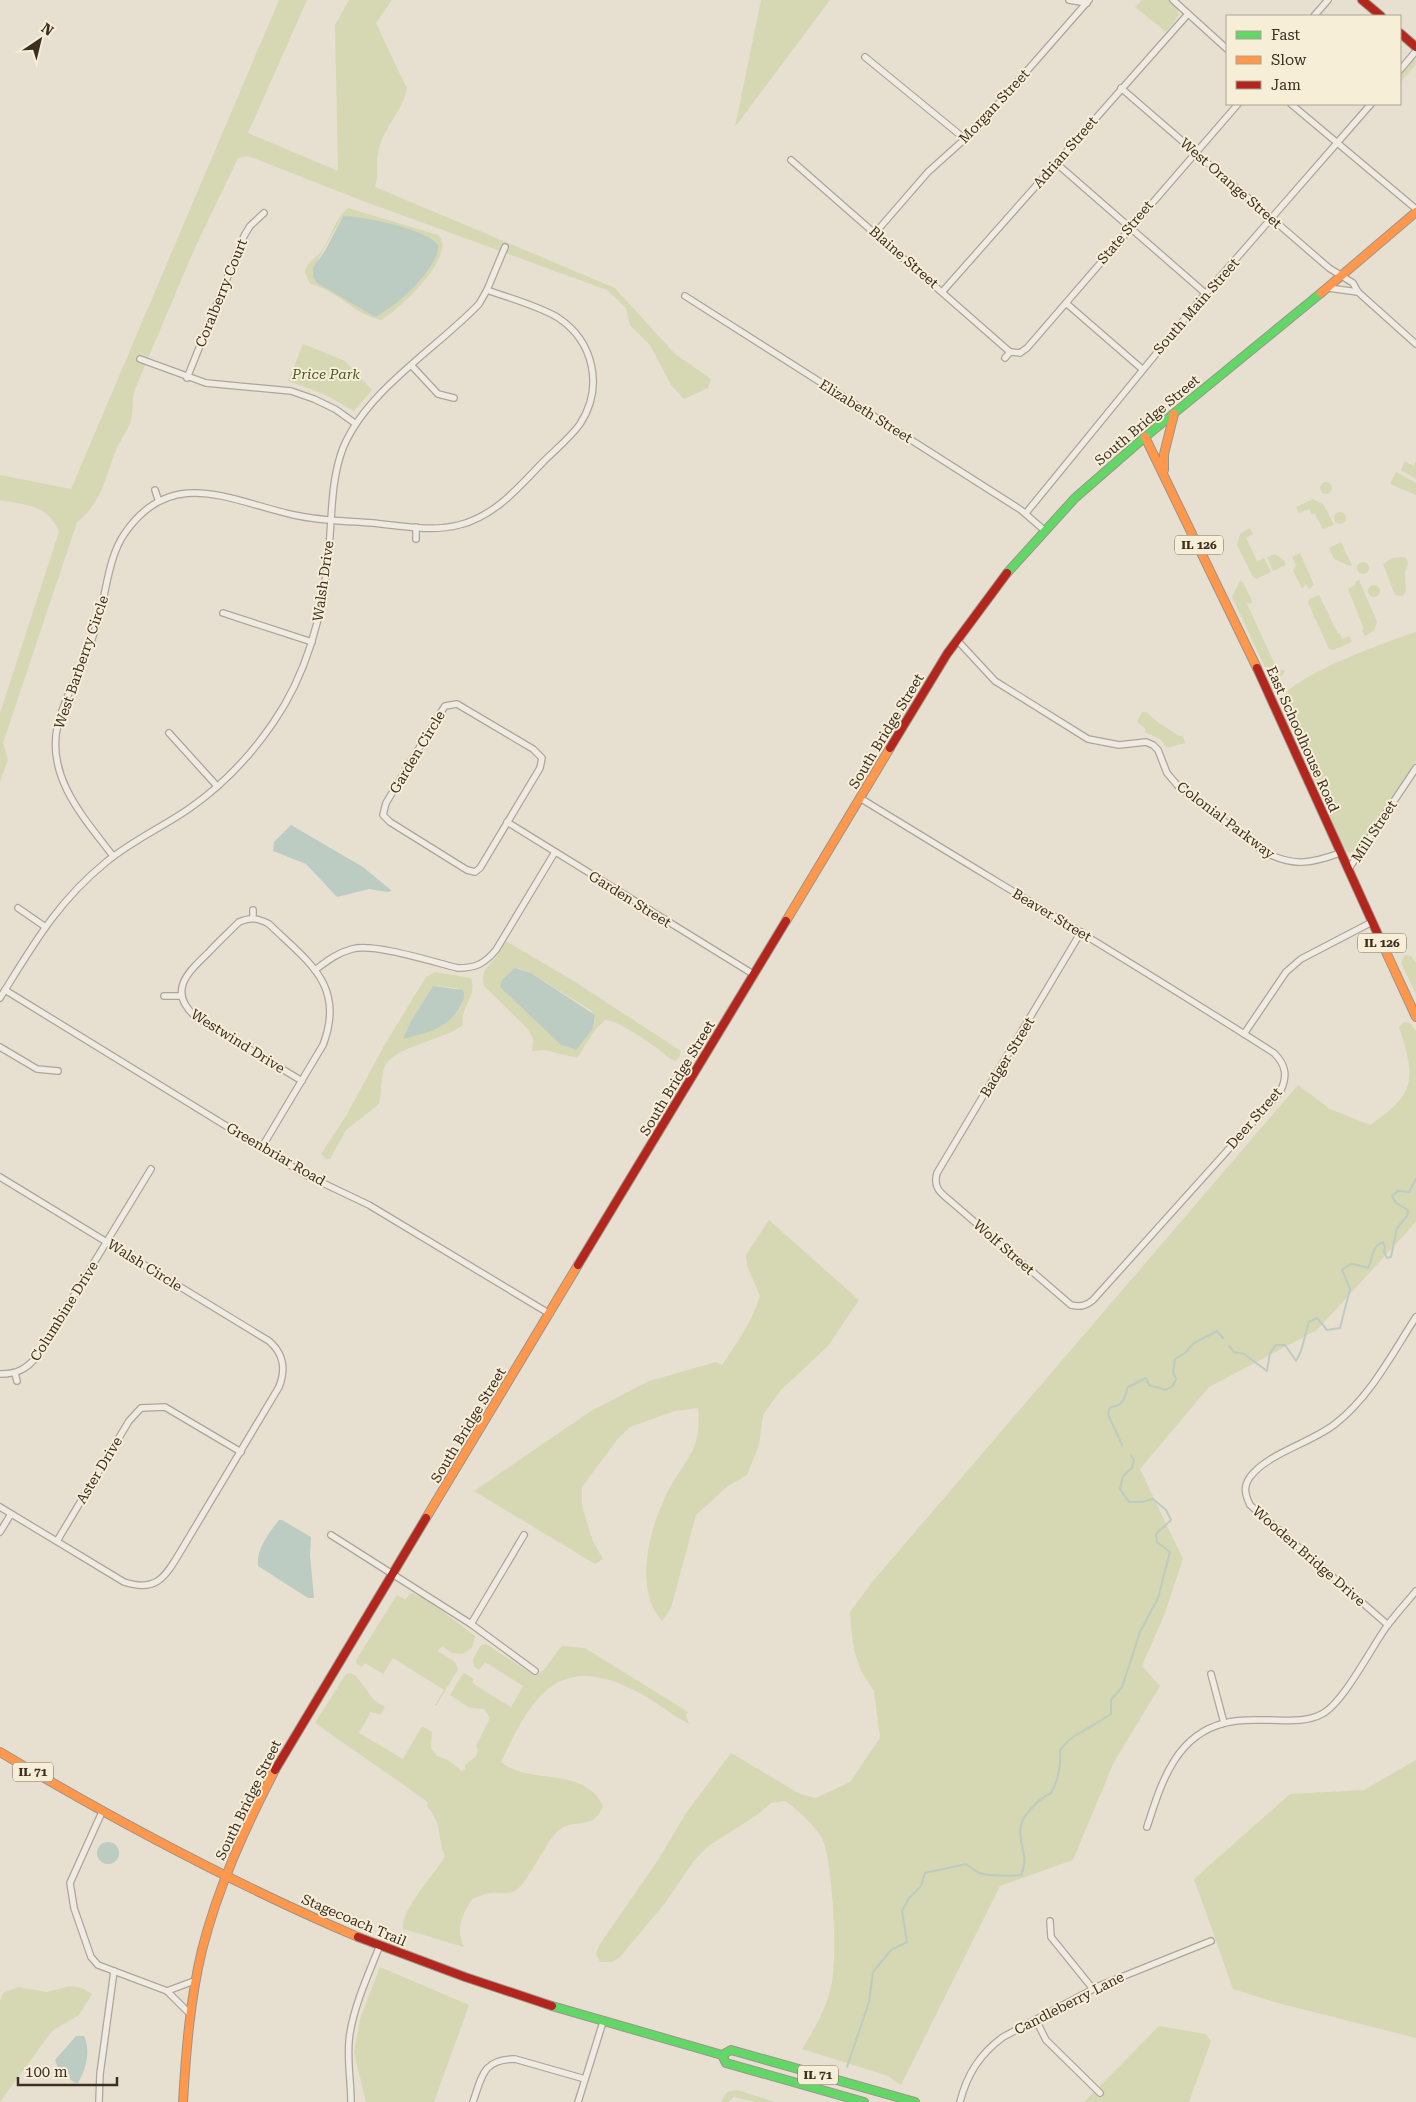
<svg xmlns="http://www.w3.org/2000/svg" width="1416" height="2102" font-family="'Roboto Serif',serif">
	<rect width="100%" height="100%" fill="#e7e0d1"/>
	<g fill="#d6d7b3" fill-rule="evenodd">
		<path d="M279,0H307L248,133L338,171L335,25L349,0H392L376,23L407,89C402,112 384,127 379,149C375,162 379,174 375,187L615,288L674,353L711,379L708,388L684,399L671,385L650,345L630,325L626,308L607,290L363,201L248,156L238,158L194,250L135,389C131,399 134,410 131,420C128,430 121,439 117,448C105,476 102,504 77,522L3,743L8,760L0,782V713L59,532C49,505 26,505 0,500V475L71,489Z"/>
		<path d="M761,0H830L735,127Z"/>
		<path d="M1142,0H1169L1177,8L1179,15L1166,32L1135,7Z"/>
		<path d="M1415,58L1416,64L1400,83V76Z"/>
		<path d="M348,208L438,235C459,254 398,311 381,320C355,315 337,290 310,284L305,272C307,261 317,258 322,250C332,236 334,220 348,208ZM343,216L365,219L436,242C446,262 392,310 375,317L317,283L318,259Z"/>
		<path d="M303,344L345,361L372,390L354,411L324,394L288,381Z"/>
		<path d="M1405,461L1413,466L1416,461V479L1401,470Z"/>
		<path d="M1396,472L1416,483V495L1390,484Z"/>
		<circle cx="1326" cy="488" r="6"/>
		<path d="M1313,499L1324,505L1334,525L1323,529L1315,514H1312L1309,509L1299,513L1296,507Z"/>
		<circle cx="1340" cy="518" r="6"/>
		<path d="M1250,528L1253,534L1246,538L1257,561L1264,558L1271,572L1256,579L1253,577L1237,545L1240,534Z"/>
		<path d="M1341,542L1352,565L1350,566L1334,559L1329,548Z"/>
		<path d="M1300,553L1314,585L1309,589L1306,584L1302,589L1293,570L1296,565L1292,557Z"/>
		<path d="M1275,554L1284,560L1286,565L1273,571L1267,557Z"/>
		<path d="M1405,557L1408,562L1405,572L1406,592L1402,596L1395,595L1383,564L1392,558Z"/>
		<circle cx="1363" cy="568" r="6"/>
		<path d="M1359,580L1377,622L1374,631L1365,636L1362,630L1364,629L1348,589L1355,585V582Z"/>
		<path d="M1240,581L1243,582L1252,601V603L1247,604L1277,669L1285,671L1282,676L1271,674L1265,667L1232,597Z"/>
		<circle cx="1374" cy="591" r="6"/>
		<path d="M1319,595L1338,634L1340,633L1342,639L1349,636L1352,642L1333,650L1329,649L1308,603L1309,599Z"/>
		<path d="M1416,632V761L1357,849L1353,852H1348L1342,844L1281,700C1289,677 1390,640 1416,632Z"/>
		<path d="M1142,712H1146L1159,723L1179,736H1183L1185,743L1167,748L1160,739L1145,732V728L1137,722Z"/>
		<path d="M506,941L572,980L681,1051L679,1058L675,1061C668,1059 664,1053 658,1049C647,1041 619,1021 605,1020L595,1030L577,1058L545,1050L532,1051L533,1039L529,1030L484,986C480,969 489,967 498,955C501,950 503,945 506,941ZM518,968L531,973L592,1011L595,1020L593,1029L560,1044L500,986Z"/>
		<path d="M1405,955L1411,956L1416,963V994L1401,963Z"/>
		<path d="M435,972L471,978C478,997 459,1008 463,1025C445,1039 392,1048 385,1066C380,1078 382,1092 379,1104L346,1130L330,1159H326L321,1154L346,1116L385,1044L426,977ZM433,986L457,988L465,994C459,1025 430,1032 404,1038L411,1021Z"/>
		<path d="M1404,1022L1410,1023L1416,1031V1222L1317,1330L1209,1387L1140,1469L1183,1559L1165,1613L1142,1666L1160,1686L1114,1762L1073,1860L1000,1886L901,2085L888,2076L802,2049C814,2030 826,2009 831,1987C838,1956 833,1873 824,1843C820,1830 796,1808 785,1801L771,1803L757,1815L707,1847L693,1862L665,1903L620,1957L612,1962H600L596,1954L600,1944L660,1857L686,1813L731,1753L800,1794L816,1798L850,1782L880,1738L874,1691L861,1671L854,1650L851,1627L850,1612L873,1581L1298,1085L1330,1109L1370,1125C1416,1094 1416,1079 1399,1027Z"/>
		<path d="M769,1220L859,1300L828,1346L780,1391L763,1415L759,1445L747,1475L728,1486L696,1515L671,1608L662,1621C659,1616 654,1611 652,1605C638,1571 652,1523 667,1493C685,1458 702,1453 698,1408L675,1411L630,1427L617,1440L582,1487V1506L593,1541L603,1559L595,1564L474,1491L591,1411L649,1381L716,1362L722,1365C737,1343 752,1322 760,1296L747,1266L746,1255Z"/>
		<path d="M411,1593L429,1601L475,1636L472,1648L462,1654L452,1653L442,1646L438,1651L455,1662L458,1669L436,1706L435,1705L444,1690L393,1658L383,1674L365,1663L362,1667L357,1664L356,1660L395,1598L397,1595L405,1600Z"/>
		<path d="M486,1644L535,1676C548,1670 552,1656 562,1646L585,1648L688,1712L686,1715L689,1724C670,1714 653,1699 634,1690C556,1651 531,1699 501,1762C530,1786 583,1765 603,1806C593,1832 575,1817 559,1830C544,1843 527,1887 513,1892C506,1894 497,1892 490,1893C484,1894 478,1897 472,1899C462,1916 455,1928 464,1947L403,1929C400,1910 436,1873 445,1856C436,1834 444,1827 427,1806L428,1802L315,1723L346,1674L351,1673L356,1676L374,1700L385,1707L380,1715L371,1712L359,1733L403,1759L422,1726L432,1732L431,1748L437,1756L448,1760L462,1771L465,1769V1765L476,1756L478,1750L476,1746L490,1718L484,1709L470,1708L450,1695L462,1675L464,1673L474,1679L472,1683L511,1707L523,1686L485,1662L479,1670L474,1666L473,1659L481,1645Z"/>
		<path d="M1416,1760V2038L1274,2002L1233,1989L1194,1879L1290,1794L1364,1790Z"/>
		<path d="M380,1967L469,2005L434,2102H366L354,2053L360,2019Z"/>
		<path d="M70,1986L82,1988L92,1994L79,2015L52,2031L0,2102V2001L3,1993L18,1987L47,1992Z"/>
		<path d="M1159,2026L1206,2034L1211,2041L1189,2102H1084Z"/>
		<path d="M737,2090L775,2102H756L734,2097L728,2102H721L727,2092Z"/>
	</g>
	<g fill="#bcccc2">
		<path d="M343,216C362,216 427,229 438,245C441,266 394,309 375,317L317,283L313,277V268L326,249Z"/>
		<path d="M291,825L363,867L392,891L387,892L369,889L337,897L306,864L273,851L274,842Z"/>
		<path d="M515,968L531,973L595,1015L593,1029L576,1050L560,1044L500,987L502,980Z"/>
		<path d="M433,986L463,990C466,996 464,999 461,1005C449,1029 428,1032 403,1039L411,1021Z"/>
		<path d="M279,1520H282L311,1537L310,1555L314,1598H308L258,1566C256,1549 269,1533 279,1520Z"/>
		<circle cx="108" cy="1853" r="11"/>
		<path d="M76,2036H84C91,2051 86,2069 78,2083H75L59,2071L55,2060Z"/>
	</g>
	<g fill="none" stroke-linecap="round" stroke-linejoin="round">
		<g stroke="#bcccc2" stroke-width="2">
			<path d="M1229,1346L1234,1352L1244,1354L1267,1371L1270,1353L1276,1345H1285L1296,1361C1304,1349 1304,1335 1309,1322L1317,1318L1327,1330L1340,1328L1350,1289L1342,1270C1353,1260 1355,1265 1368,1268C1373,1259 1371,1246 1383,1242L1385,1247L1384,1252L1387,1258L1391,1257L1397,1228L1407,1216L1408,1210L1396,1203L1392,1196L1398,1191L1409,1192L1416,1179"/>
			<path d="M1122,1445L1108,1414L1110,1407C1124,1406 1124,1399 1128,1387L1146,1378L1149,1385L1166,1390L1173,1386L1176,1379L1173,1372L1175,1359L1185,1353L1194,1343L1217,1331L1223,1338"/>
			<path d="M847,2067L869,2002L873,1972L891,1950L907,1942L902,1911L909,1898L921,1886L925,1873L966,1864C970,1867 975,1871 980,1873C987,1876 1014,1876 1021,1875C1033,1850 1007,1834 1030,1810C1036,1803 1042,1797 1051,1793C1059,1779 1061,1766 1060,1750L1070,1739L1111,1714V1700L1122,1687L1140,1632L1158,1598L1170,1552L1157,1542L1156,1534L1171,1520L1166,1510L1153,1499L1142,1502H1129L1120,1489L1123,1476L1132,1468L1134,1460L1131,1456"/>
		</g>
		<g stroke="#ada599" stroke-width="8">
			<g id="street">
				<path d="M1069,0L1087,3"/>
				<path d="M1173,0L1227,49"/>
				<path d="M1314,16L1328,0"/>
				<path d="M865,57L965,139"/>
				<path d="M1400,70L1416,51"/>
				<path d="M1121,88L1329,268L1353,283L1358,292L1416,344"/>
				<path d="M1291,104L1416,209"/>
				<path d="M791,160L1010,352"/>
				<path d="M1056,163L1205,293"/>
				<path d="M876,232L928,172L977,128L1089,0"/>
				<path d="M1328,288L1358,292"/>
				<path d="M943,291L1188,14"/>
				<path d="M685,296L1021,510L1044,530"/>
				<path d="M1066,303L1142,369"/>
				<path d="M1010,352L1020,353L1027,348L1238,104"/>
				<path d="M1005,358L1010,352"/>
				<path d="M140,359L206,383L291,391L314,399L335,409L356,424"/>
				<path d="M412,366L438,394L454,398"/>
				<path d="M187,378L244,236L250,226L264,213"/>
				<path d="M155,490L158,499"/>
				<path d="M1026,513L1200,300L1371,104"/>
				<path d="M416,539V527"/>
				<path d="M223,613L312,642"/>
				<path d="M957,640L995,681L1088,739L1119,745L1146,742L1153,745L1158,750L1167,773L1178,786L1263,851C1292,867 1310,864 1340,853"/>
				<path d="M457,704L533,749L542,758L540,768L480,868L475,872L467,870L390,822L383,815L386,803L441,712L445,706Z"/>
				<path d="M169,733L217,786"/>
				<path d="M860,798C998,883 1137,965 1274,1053C1286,1065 1288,1076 1280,1092L1093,1300C1086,1306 1081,1307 1071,1305L955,1205C944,1195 932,1190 937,1173L1081,932"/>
				<path d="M507,822L753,974"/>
				<path d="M113,856C84,818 45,776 58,724C64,700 77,677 86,655C92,640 97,625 101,609C107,585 110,554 125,533C172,465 230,501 294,515C320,521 347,521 373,523C401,526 432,532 459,525C495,516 518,488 543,462C555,450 570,438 580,424C604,387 594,341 557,317C536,305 509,298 487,290"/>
				<path d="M1348,870L1416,768"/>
				<path d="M18,908L44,926"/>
				<path d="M253,918V910"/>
				<path d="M315,970C327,961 337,953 352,949C375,943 433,962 458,968C476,968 484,964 496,950L555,852"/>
				<path d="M5,990L306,1175L369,1205L550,1314"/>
				<path d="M164,996H181"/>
				<path d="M0,998C32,947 57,902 105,863C131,841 163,827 190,808C223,785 251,755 273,723C309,671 324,610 329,548C332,515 331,479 343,448C367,390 436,349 479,304L487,290L505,247"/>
				<path d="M1244,1034L1286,972L1301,959L1372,922"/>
				<path d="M0,1047L37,1069L58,1071"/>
				<path d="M262,1147L323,1045C346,985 308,962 269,924C258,918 251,917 239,922C229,932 218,942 208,953C187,973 167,992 196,1017L302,1081"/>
				<path d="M0,1177L269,1341C284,1354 286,1369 279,1387L179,1554C164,1579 155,1592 124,1582L0,1507"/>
				<path d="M15,1373L17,1381"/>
				<path d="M0,1374C17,1374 27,1369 37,1356L151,1169"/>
				<path d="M0,1532L11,1514"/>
				<path d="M331,1535L471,1624L535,1671"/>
				<path d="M57,1541L129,1421L141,1408L165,1407L241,1452"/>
				<path d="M471,1624L524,1535"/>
				<path d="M1388,1625L1250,1505C1245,1494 1243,1487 1250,1477C1268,1453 1311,1443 1335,1424C1370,1397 1392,1354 1416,1317"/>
				<path d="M1211,1674L1224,1723"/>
				<path d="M102,1812L70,1883L74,1908L91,1957L98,1965L167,1991L189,2013"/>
				<path d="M1147,1827C1161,1784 1175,1735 1225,1723C1238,1719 1252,1720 1266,1720C1285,1720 1305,1723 1322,1714C1344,1702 1371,1648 1387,1626C1396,1614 1406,1603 1416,1591"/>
				<path d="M1050,1921L1051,1937L1093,1989"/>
				<path d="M167,1991L194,1981"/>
				<path d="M1036,2020L1046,2040L1100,2093"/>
				<path d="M99,2102L100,2074L114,1971"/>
				<path d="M351,2102C351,2079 346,2055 350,2033C355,2003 369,1973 380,1945"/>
				<path d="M473,2102C482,2076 483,2059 515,2059L585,2079"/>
				<path d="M578,2102L603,2022"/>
				<path d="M960,2102C967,2074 980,2054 1003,2037L1099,1986L1211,1941"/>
			</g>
		</g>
		<g stroke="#9c958a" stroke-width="10">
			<g id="fast">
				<path d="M1007,573L1075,498L1145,437L1321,293"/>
				<path d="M552,2006L722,2055L731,2050L915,2102"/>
				<path d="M722,2055L726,2063L864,2102"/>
			</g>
		</g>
		<g stroke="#9c958a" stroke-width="10">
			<g id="slow">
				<path d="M1321,293L1416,212"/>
				<path d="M1145,437L1257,668"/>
				<path d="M1164,470V454L1174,414"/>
				<path d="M786,921L890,748"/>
				<path d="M1380,939L1416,1017"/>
				<path d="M426,1518L578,1265"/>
				<path d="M0,1752C116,1821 234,1884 358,1937"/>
				<path d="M183,2102C186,2051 190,2000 202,1950C218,1887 245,1828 275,1770"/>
			</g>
		</g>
		<g stroke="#9c958a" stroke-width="10">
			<g id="jam">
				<path d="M1362,0L1381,16"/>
				<path d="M1400,33L1416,47"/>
				<path d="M1257,668L1380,939"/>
				<path d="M890,748L947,654L1007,573"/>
				<path d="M578,1265L786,921"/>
				<path d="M275,1770L426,1518"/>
				<path d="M358,1937L465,1977L552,2006"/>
			</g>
		</g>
		<use href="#street" stroke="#efebe3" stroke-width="5.5"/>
		<use href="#fast" stroke="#63d668" stroke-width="8"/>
		<use href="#slow" stroke="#ff974d" stroke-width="8"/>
		<use href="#jam" stroke="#b3261e" stroke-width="8"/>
	</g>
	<g text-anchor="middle" stroke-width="4" stroke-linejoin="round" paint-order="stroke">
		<g fill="#f7eed8" stroke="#756857" stroke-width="1">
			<rect x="1175" y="535.5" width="48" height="19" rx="4"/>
			<rect x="1358" y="933.5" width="48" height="19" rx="4"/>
			<rect x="13" y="1762.5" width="40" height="19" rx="4"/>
			<rect x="798" y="2065.5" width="40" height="19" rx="4"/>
		</g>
		<g font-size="12" font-weight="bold" fill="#3d2e20">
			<text x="1199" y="549">IL 126</text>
			<text x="1382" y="947">IL 126</text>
			<text x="33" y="1776">IL 71</text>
			<text x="818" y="2079">IL 71</text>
		</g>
		<g font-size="14" fill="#3d2e20" stroke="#f7eed8">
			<text transform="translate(994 106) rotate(-47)" y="5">Morgan Street</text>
			<text transform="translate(1065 152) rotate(-49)" y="5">Adrian Street</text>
			<text transform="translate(1231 183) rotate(41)" y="5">West Orange Street</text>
			<text transform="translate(1125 232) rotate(-50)" y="5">State Street</text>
			<text transform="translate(904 257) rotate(41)" y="5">Blaine Street</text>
			<text transform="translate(221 293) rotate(-68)" y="5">Coralberry Court</text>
			<text transform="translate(1196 306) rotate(-49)" y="5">South Main Street</text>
			<text transform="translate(866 411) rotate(32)" y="5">Elizabeth Street</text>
			<text transform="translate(1147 420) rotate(-40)" y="5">South Bridge Street</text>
			<text transform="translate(323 581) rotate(-82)" y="5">Walsh Drive</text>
			<text transform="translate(81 662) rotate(-71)" y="5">West Barberry Circle</text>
			<text transform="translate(886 731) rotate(-59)" y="5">South Bridge Street</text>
			<text transform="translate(1303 739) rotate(66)" y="5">East Schoolhouse Road</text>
			<text transform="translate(417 752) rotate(-59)" y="5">Garden Circle</text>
			<text transform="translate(1226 820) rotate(37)" y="5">Colonial Parkway</text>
			<text transform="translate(1374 831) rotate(-57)" y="5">Mill Street</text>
			<text transform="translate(630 899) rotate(32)" y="5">Garden Street</text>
			<text transform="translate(1052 915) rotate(31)" y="5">Beaver Street</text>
			<text transform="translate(238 1041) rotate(32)" y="5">Westwind Drive</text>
			<text transform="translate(1007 1057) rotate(-59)" y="5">Badger Street</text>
			<text transform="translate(677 1078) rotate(-59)" y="5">South Bridge Street</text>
			<text transform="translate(1254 1118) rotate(-49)" y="5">Deer Street</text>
			<text transform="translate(276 1154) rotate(30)" y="5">Greenbriar Road</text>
			<text transform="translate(1004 1247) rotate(41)" y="5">Wolf Street</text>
			<text transform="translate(145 1265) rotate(32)" y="5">Walsh Circle</text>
			<text transform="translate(64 1311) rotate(-58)" y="5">Columbine Drive</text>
			<text transform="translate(468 1425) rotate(-59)" y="5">South Bridge Street</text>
			<text transform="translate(99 1470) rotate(-59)" y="5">Aster Drive</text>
			<text transform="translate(1309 1556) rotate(41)" y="5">Wooden Bridge Drive</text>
			<text transform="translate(248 1800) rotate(-64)" y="5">South Bridge Street</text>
			<text transform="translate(354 1920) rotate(23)" y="5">Stagecoach Trail</text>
			<text transform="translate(1069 2003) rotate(-27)" y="5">Candleberry Lane</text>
		</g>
		<g font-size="14" font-style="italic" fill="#4d5a26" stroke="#f7eed8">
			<text x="326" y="379">Price Park</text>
		</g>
	</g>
	<rect x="1226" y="15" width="175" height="90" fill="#f7eed8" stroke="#ada18e"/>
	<rect x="1236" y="31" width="25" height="8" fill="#63d668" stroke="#ada18e"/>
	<text x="1271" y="40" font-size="15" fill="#3d2e20">Fast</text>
	<rect x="1236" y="56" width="25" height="8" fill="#ff974d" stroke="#ada18e"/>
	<text x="1271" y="65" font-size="15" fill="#3d2e20">Slow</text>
	<rect x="1236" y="81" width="25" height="8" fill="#b3261e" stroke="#ada18e"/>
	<text x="1271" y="90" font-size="15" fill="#3d2e20">Jam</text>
	<g transform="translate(40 40) rotate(35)" stroke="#f7eed8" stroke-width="4" paint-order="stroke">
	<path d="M0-4L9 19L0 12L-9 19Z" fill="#3d2e20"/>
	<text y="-8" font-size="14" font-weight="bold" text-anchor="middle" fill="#3d2e20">N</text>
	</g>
	<path d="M18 2077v8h99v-8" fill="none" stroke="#3d2e20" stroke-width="2.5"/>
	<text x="25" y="2077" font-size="15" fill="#3d2e20" stroke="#f7eed8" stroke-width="4" paint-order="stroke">100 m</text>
</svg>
